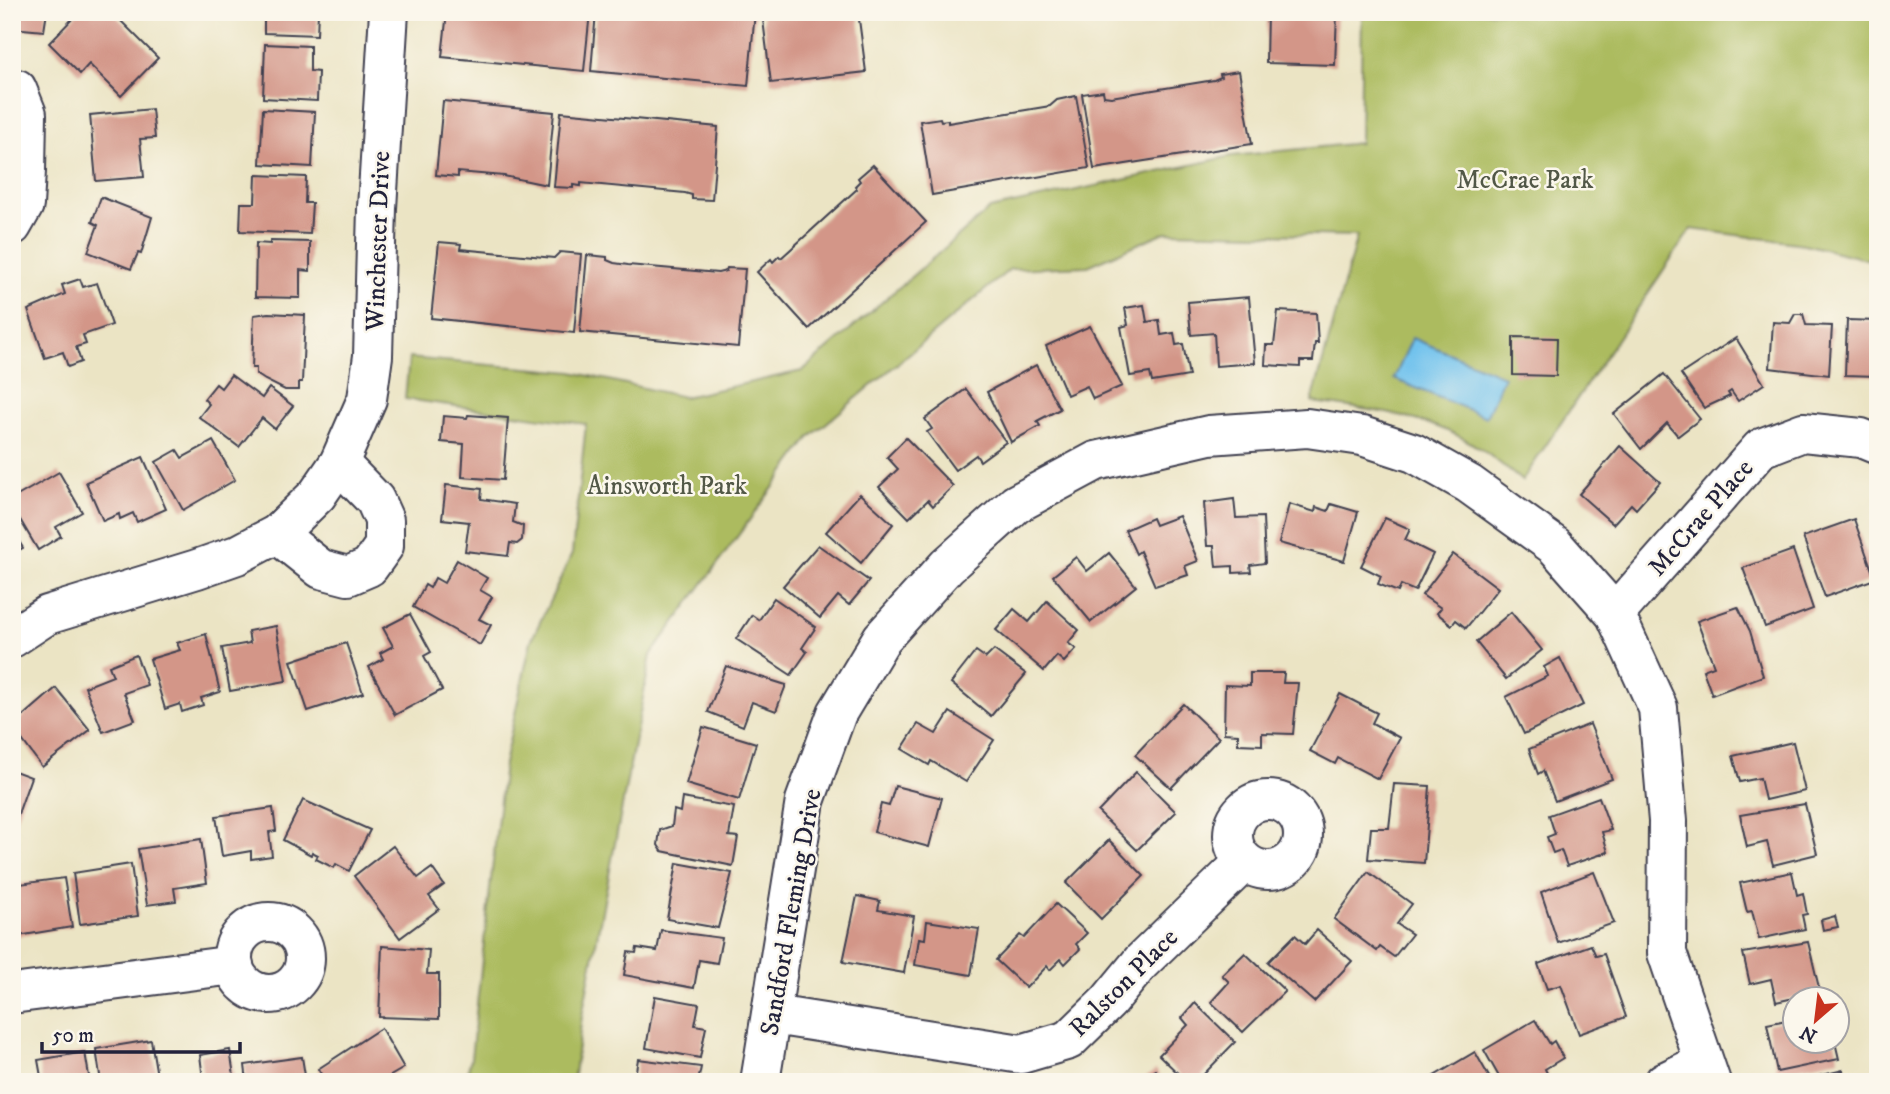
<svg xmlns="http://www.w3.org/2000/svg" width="1890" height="1094" font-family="'IM FELL DW Pica',serif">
	<rect width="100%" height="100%" fill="#fbf7ec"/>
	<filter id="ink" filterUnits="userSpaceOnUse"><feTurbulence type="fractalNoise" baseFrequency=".0143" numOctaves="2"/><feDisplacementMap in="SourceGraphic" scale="14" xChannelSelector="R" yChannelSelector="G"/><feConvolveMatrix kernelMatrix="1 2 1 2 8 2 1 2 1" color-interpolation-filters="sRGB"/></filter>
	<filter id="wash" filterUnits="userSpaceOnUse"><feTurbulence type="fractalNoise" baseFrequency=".00686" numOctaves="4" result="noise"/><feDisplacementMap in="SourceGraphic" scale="28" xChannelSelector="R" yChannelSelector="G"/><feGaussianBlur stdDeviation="1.57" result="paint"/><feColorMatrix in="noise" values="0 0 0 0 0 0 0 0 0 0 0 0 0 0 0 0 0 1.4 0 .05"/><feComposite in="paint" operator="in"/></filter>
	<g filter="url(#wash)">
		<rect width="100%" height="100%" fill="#ebe4c4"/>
		<path fill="#acbb5e" stroke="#676e4c" stroke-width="2" d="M1362,12H1878V262L1804,244L1691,229L1522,481C1500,463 1476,443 1450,432C1407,413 1357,408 1312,402L1357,236L1165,232L1088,266L1010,269L810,437L651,655L582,1016L573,1082H465L471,1058L504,764L531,641L572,554L586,424L405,399L409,358L572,372L684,397L802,371L990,209L1232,156L1360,143Z"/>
		<path fill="#71c2ed" stroke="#4a7294" stroke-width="2" d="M1412,338L1504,376L1486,417L1394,379Z"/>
		<g id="blocks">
			<g fill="#d39688">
				<path d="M12,12H47L44,31L12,28Z"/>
				<path d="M79,12H112L158,58L121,96L89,64L80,74L49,43Z"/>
				<path d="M264,12H318L317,35L264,33Z"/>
				<path d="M447,12H590L584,71L442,57Z"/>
				<path d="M596,12H755L748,86L591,71Z"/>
				<path d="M762,12H858L866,72L771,83Z"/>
				<path d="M1267,12H1337L1335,65L1266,63Z"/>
				<path d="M265,44L310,46V71L318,72L317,101L263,98Z"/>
				<path d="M1239,71L1252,144L1094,169L1082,94L1103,91L1104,96L1111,97L1214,80L1221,77L1220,74Z"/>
				<path d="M1076,96L1089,168L932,195L920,121L940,118L941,121L948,120V123L1050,106L1057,100Z"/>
				<path d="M443,101L554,112L547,185L504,176L458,172V177L436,175Z"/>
				<path d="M152,109L155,138L140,139L144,177L96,181L90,115Z"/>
				<path d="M263,109L315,112L312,167L260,164Z"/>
				<path d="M561,112L718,127L712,200L692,199V195L685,193L581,183V186L573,185V188L554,187Z"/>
				<path d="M873,165L926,222L809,329L757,272L771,259L773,262L779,256L781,258L857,189L855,186L860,181L858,178Z"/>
				<path d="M256,175L306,177L305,203H312L310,234L240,231L241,203H255Z"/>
				<path d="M101,197L152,217L141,254L138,253L131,269L88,252L98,225L92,222Z"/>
				<path d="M270,241L310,242V271L300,270V298L255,297L256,243L270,244Z"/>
				<path d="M439,242L461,244L460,249L554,258L560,252L581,254L574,333L431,318Z"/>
				<path d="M587,255L607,257V260L614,263L628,265L718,273L726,271L727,268L745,269L738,347L580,332Z"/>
				<path d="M80,279L83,287L97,283L112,325L83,335L86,344L76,347L81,362L68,367L63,352L45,358L28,310L65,294L62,285Z"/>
				<path d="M1249,297L1255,363L1216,366L1214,333L1191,335L1188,302Z"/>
				<path d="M1144,305L1147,322L1159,320L1161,335L1174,333L1176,345L1183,344L1189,376L1152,382L1150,373L1130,376L1121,327L1128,325L1125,308Z"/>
				<path d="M1278,311L1316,313L1318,343H1315L1313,361H1300V367L1265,365L1266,345H1274Z"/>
				<path d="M268,313L305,315L302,382H299V390H285L265,380L256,374V368H252L254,315Z"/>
				<path d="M1795,314H1803L1806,325L1832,326L1829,375L1770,368L1773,322L1790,323Z"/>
				<path d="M1847,320L1878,321V376L1845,375Z"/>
				<path d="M1090,326L1122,386L1093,399L1087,386L1067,395L1046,346Z"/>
				<path d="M1513,337L1557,338L1556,376L1513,375Z"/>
				<path d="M1736,338L1764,384L1738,401L1731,391L1728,393L1730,396L1704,408L1681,374Z"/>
				<path d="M1036,365L1060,409L1037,421L1040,426L1011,442L987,392Z"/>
				<path d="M1664,374L1700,419L1678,436L1667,423L1641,449L1614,414Z"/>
				<path d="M231,375L262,398L269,388L293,406L275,429L262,418L239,447L199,417L209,404L204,399L216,384L221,388Z"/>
				<path d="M966,389L1006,442L980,461L976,455L955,470L927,432L932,429L925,419Z"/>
				<path d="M468,415L508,418L503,480L462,477L464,444L441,442L443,416L467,418Z"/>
				<path d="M906,438L953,486L933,506L928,500L909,518L879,487L898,469L887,457Z"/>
				<path d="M213,441L235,480L183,510L156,462L177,450L182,458Z"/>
				<path d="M1620,446L1660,482L1636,509L1631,504L1613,524L1579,494Z"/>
				<path d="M143,457L166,509L137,522L133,513L120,519L119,514L103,521L86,482Z"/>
				<path d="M59,472L82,512L56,527L61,536L38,550L12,506V499Z"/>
				<path d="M446,485L482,489L481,499L515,504L513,522L523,526L522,540L517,544L510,543L508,556L465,551L469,522L442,519Z"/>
				<path d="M860,494L893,524L861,563L826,532Z"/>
				<path d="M1234,499L1236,518L1263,517L1265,563L1250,565L1251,572L1233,573V566L1216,567L1214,546H1207L1204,503Z"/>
				<path d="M1289,504L1315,512L1316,507L1328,511L1331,504L1358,512L1344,561L1279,543Z"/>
				<path d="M1179,516L1198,561L1185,566L1188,575L1155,586L1140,551L1136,554L1125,530L1152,518L1155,525Z"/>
				<path d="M1385,518L1410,529L1405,540L1433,554L1415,591L1401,585L1398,592L1378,584L1381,576L1361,566Z"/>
				<path d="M1854,519L1875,579L1825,597L1803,537Z"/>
				<path d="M12,530L23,548L12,554Z"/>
				<path d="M818,545L869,581L849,605L838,596L820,618L783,586Z"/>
				<path d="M1793,550L1813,609L1765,627L1743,568Z"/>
				<path d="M1109,553L1136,586L1091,622L1053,576L1076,557L1087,571Z"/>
				<path d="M1453,554L1498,588L1466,628L1456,620L1452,625L1437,613L1441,608L1422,595Z"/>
				<path d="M457,560L487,578L480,590L492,597L479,619L491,625L480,645L413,607L425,585L430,588L435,578L444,583Z"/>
				<path d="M774,598L816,627L802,648L807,652L791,675L736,639L752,615L759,620Z"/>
				<path d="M1047,601L1079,630L1068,643L1076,649L1064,662L1057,656L1044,671L996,630L1014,609L1029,622Z"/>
				<path d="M1738,607L1750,631L1763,676L1712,695L1703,670L1714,666L1697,621Z"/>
				<path d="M1511,612L1542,650L1506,679L1476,642Z"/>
				<path d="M410,614L431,652L424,656L442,690L395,715L369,667L383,659L380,653L393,646L383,628Z"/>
				<path d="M276,626L286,681L230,691L222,648L250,643L248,631Z"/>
				<path d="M206,634L220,692L201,698L203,705L182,712L180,704L165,709L150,659L180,650L177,643Z"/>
				<path d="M346,643L363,693L308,711L291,661Z"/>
				<path d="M994,650L1026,674L991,716L951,683L976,651L986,658Z"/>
				<path d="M136,655L147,685L124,693L135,720L103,732L85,687L113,676L109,666Z"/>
				<path d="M1560,658L1583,705L1524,734L1506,697L1548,676L1544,667Z"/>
				<path d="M726,666L786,685L776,711L752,702L743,726L708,712Z"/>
				<path d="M1250,673H1284L1283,683H1298L1293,734L1262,733V745L1238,744V734L1224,733L1225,685L1250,686Z"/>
				<path d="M56,688L90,730L42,767L12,726Z"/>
				<path d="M1340,694L1377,713L1372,723L1400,738L1378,779L1338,758L1335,764L1310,751Z"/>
				<path d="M1183,704L1219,738L1171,788L1135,755Z"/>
				<path d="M950,712L994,740L966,782L931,761L929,765L902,749L918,724L936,734Z"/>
				<path d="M1590,724L1612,779L1555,801L1543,771L1538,774L1529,749Z"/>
				<path d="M703,727L756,743L739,800L686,784Z"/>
				<path d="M1793,742L1805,791L1765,800L1760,778L1740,782L1733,756Z"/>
				<path d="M12,770L31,777L13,828H12Z"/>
				<path d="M1136,772L1176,812L1137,850L1098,812Z"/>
				<path d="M1394,784L1430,786L1424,863L1368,859L1371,828H1389Z"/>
				<path d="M895,786L942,798L929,847L874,832L881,804L889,806Z"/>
				<path d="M1599,797L1611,830L1602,832L1608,852L1567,866L1561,850L1553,853L1547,837L1555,834L1549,815Z"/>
				<path d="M682,798L734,807L729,836L738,837L733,866L662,851L658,845L660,830L672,826L674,810L680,812Z"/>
				<path d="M303,800L370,830L349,871L336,864L334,868L316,859L318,855L312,852L311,855L283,840Z"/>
				<path d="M1805,804L1817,854L1773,865L1767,842L1747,847L1740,815Z"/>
				<path d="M273,808L276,831L269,832L272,856L251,859V851L222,856L216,816Z"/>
				<path d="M201,839L207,883L174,888L176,901L147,905L138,849Z"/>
				<path d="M1109,840L1144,876L1101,919L1066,883Z"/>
				<path d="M393,846L418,878L432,868L444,885L429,896L439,909L400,938L354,876Z"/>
				<path d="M677,863L732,873L718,928L667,919Z"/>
				<path d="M131,864L138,916L80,924L73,873Z"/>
				<path d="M1368,872L1412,904L1397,924L1412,934L1394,957L1380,947L1377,951L1334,919Z"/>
				<path d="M1594,872L1614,923L1558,943L1541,892Z"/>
				<path d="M1792,872L1797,895L1803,893L1807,914L1802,915L1805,929L1759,939L1752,911L1747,912L1740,883Z"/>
				<path d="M64,878L72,927L12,937V885Z"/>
				<path d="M857,896L880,901L878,910L914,916L904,973L843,962Z"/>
				<path d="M1056,904L1087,933L1076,944L1080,949L1065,964L1061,959L1050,970L1047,966L1026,988L996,960L1020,935L1024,938Z"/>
				<path d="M1835,916L1838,927L1823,930L1821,920Z"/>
				<path d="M927,921L979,929L971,975L915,965L919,938L925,939Z"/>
				<path d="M661,930L722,938L717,963L699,960L694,988L624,975L628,952L636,953L637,948L657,951Z"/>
				<path d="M1317,930L1352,961L1314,1002L1268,962L1295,935L1305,944Z"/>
				<path d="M1808,942L1820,992L1776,1002L1771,979L1750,984L1743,953Z"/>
				<path d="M1591,945L1596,956L1604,954L1626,1017L1579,1034L1561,985L1547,989L1538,964Z"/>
				<path d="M382,946L429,950L427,974H439V1019L379,1017Z"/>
				<path d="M1245,953L1285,991L1243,1032L1211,1002L1229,982L1222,975Z"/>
				<path d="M655,996L699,1004L695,1025L706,1027L700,1058L646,1048Z"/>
				<path d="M1195,1003L1235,1042L1202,1076L1207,1082H1187L1159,1055L1188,1025L1182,1018Z"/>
				<path d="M1796,1018V1042H1835L1839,1059L1777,1072L1767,1024Z"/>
				<path d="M1535,1020L1550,1044L1554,1041L1563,1058L1545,1069L1548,1075L1536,1082H1502L1484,1050Z"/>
				<path d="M381,1028L404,1068L380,1082H326L318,1069Z"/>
				<path d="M151,1040L158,1082H101L96,1049Z"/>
				<path d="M230,1050L235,1082H194L203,1079L200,1055Z"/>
				<path d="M85,1052L90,1082H42L38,1060Z"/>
				<path d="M1475,1052L1492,1082H1424Z"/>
				<path d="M302,1057L306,1082H247L245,1065Z"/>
				<path d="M638,1059L701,1067L698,1082H634Z"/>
				<path d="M1156,1070L1164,1082H1139Z"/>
				<path d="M1843,1070L1845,1082H1798V1081Z"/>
			</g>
		</g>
	</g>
	<g filter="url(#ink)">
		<use href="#blocks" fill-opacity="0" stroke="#403f50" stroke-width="2"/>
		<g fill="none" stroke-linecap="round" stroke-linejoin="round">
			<g stroke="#403f50" stroke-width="42">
				<g id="minor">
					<path d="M12,89H17L27,114L26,171L24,205L12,226"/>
					<path d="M277,534L321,569L348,576L369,567L384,546V520L375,500L339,463"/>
					<path d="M1615,614L1761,448L1803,432L1861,438L1878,445"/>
					<path d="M12,638L47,615L197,569L237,555L277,534L317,495L339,463L367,399L373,356L377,208L389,12"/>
					<circle cx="1268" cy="835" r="35"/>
					<circle cx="269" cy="958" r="36"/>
					<path d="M12,994L234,965"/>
					<path d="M773,1015L1021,1054L1069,1040L1108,1002L1141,962L1244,862"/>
					<path d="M760,1082L805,801L837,713L882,638L947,566L1016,504L1096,461L1209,435L1307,428L1362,436L1414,453L1469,484L1555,546L1615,614L1658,708L1668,821L1667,953L1711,1082"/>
					<path d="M1664,1082L1703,1063"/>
				</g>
			</g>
			<use href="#minor" stroke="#fff" stroke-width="38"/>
		</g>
	</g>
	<g text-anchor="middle" stroke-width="5" stroke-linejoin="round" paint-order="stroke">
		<g font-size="26" fill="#525847" stroke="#fbf7ec">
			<text x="1525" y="188">McCrae Park</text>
			<text x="667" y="494">Ainsworth Park</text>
		</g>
		<g font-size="26" fill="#22223b" stroke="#fbf7ec">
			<text transform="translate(377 241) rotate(-88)" y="9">Winchester Drive</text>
			<text transform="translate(1700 517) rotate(-49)" y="9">McCrae Place</text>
			<text transform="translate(790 912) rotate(-80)" y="9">Sandford Fleming Drive</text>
			<text transform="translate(1123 982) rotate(-45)" y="9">Ralston Place</text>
		</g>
	</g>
	<rect width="1890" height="1094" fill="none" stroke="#fbf7ec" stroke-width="42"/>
	<g transform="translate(1816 1020) rotate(208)"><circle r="33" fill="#fbf7ec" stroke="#a4a2a5" stroke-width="2"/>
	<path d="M0-5L12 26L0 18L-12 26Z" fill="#c8321e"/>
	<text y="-10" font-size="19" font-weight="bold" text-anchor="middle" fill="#22223b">N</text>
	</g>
	<path d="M42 1042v10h198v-10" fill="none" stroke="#22223b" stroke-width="3.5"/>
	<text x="52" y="1042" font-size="21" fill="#22223b" stroke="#fbf7ec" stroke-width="5" paint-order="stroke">50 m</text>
</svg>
